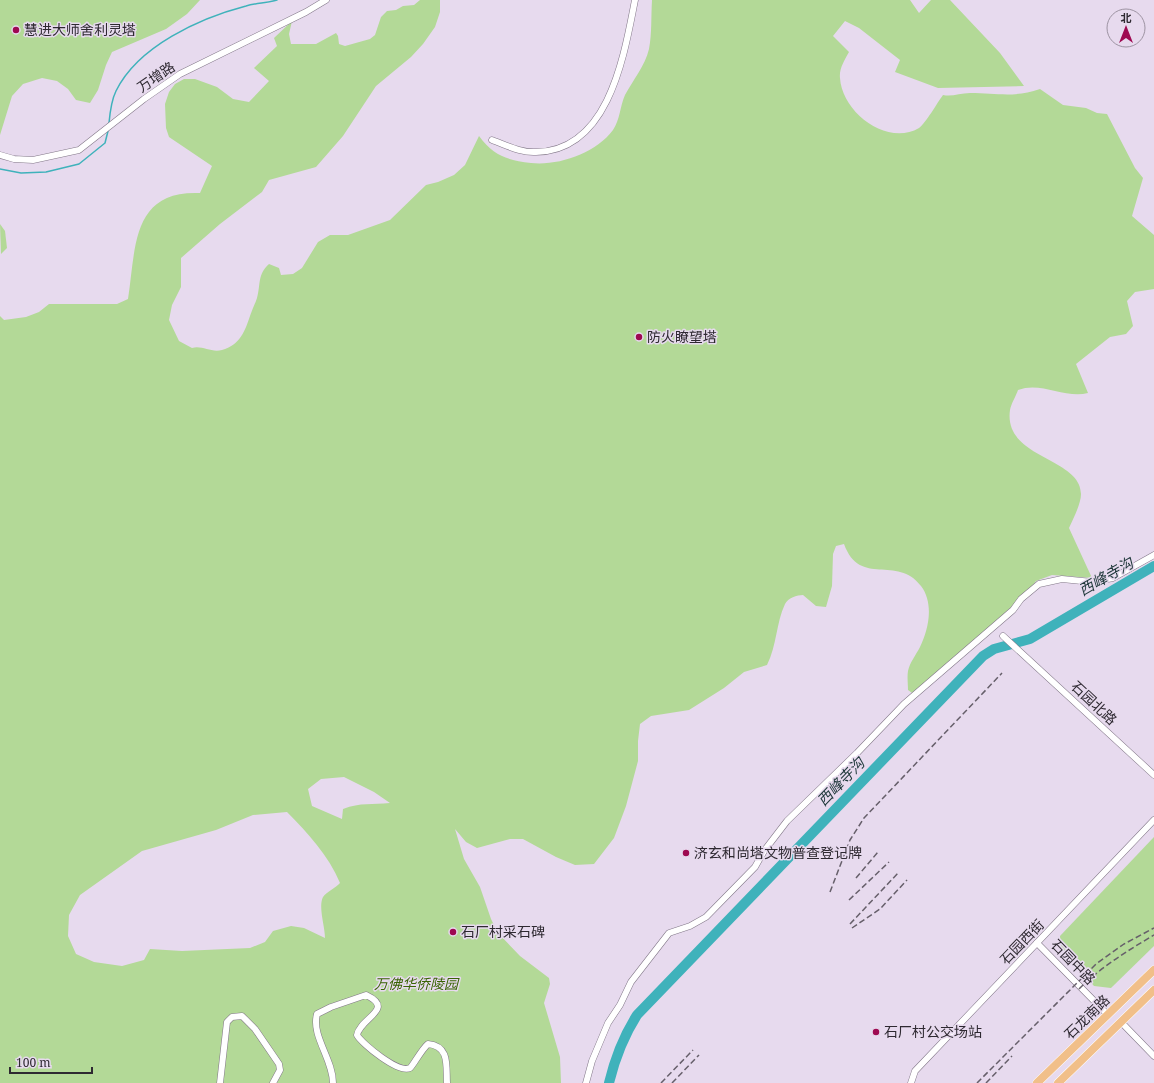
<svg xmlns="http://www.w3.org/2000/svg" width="1154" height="1083" font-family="'Noto Serif','Noto Sans SC',serif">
	<rect width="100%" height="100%" fill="#e7daee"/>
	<g fill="#b3d997" fill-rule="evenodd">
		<path d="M0,0H200L187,14L166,29L112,52L106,65L98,90L90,103L76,100L68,89L57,81L42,78L23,84L12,96L0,135Z"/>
		<path d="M420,0H440V12L435,27L423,44L411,57L376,86L343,136L316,167L269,180L262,192L220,224L181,258V287L172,305L169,320L179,341L192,348C202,345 211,353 222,350C240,345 245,331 250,316C252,310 255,304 257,298C261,284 257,275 269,264L279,268L281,275L293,274L302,268L318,242L330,235H348L390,220L426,185L438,182L454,175L465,165L479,136C494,156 507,160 531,163C559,166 596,153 613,130C620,120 620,106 625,95C633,80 645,66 649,49C652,34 651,16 652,0H910L919,13L931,0H950L1000,53L1024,86L938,88L895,72L900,60L859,28L845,21L833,36L849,52C844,61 839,69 840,78C842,112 887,147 919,128C926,123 937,103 943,95C952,97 960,93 970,93C997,93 1014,98 1040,89L1063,105L1086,108L1097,113L1107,114L1135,168L1143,178L1132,216L1154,235V289L1135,292L1127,301L1133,326L1126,334L1110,337L1076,364L1088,393C1065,399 1041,381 1018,390C1016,396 1011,404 1010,410C1003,459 1081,457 1081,494C1081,504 1073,519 1069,528L1092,578L1052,575L1036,581L1028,592L915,695L908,690C908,684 907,677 908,671C910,662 916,655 920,647C929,629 934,603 921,586C897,554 860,588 844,544L836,546L833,554L832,586L826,607L816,606L803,595C797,595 788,598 785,604C776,623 777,645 767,665L744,672L724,688L689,710L651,716L640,724L638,741V761L626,806L614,838L594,864L575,865L556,857L523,839H510L477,848L466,842L455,829L464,859L480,887L491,919L498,933L520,956L549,978L550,984L544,1003L560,1057L561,1083H0V316L4,320L26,317L39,312L49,304H117L128,299C136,248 131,190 200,193L212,166L169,137L166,128L165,104L169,92L175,84L184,79H195L217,87L233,99L249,102L269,81L254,68L277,46L274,38L292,21L289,34L291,44H316L336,33L338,36L339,44L345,46L370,39L375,35L381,17L387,11L396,10L403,6L414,5ZM344,777L374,792L390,803C372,805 361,802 343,809L342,819L312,806L308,789L321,779ZM287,812C307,832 329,856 340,883C336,888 326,892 323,897C318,907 325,926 325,938L304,928L291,926L273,931L265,942L250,948L182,951L150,949L144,960L122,966L94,962L76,954L68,936L69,915L80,895L142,851L216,830L253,815Z"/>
		<path d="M0,224L5,231L7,248L1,254Z"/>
		<path d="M1154,837V946L1111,988L1094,986L1061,947L1060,936Z"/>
	</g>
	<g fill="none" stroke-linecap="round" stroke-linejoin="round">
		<g stroke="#3fb2bb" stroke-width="1.5">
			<path d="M109,123C110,112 111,101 116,91C138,46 200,18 246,6C256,3 267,3 277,0"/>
			<path d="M0,169L21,173L46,172L79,164L105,143L108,131"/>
		</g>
		<path stroke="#3fb2bb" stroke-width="10" d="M609,1083C615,1058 623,1037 637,1015L983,656L994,649L1030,639L1154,566"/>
		<g stroke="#827788" stroke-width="7">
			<g id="minor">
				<path d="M492,140C506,145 521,153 536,152C609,151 624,56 635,0"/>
				<path d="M0,155L14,159L33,160L79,150L144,99L180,74L306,12L326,0"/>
				<path d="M1003,636L1154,775"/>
				<path d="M1037,943L1108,1015"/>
				<path d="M1121,1022L1154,1056"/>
				<path d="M220,1083L227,1022L232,1017L242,1016L255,1029L279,1064L280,1070L273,1083"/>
				<path d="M333,1083C333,1059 311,1036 317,1014L331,1007L366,995C396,1009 360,1018 357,1035C362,1044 399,1074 410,1068C413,1066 421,1050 428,1044C450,1046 446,1066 447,1083"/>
				<path d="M586,1083L592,1061L608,1023L620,1005L631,982L669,933L690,926L706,917L755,867L764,851L787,821L857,753L904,704L1013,610L1021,599L1039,584L1062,579L1092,582L1113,578L1154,555"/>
				<path d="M911,1083L915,1071L1154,820"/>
			</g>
		</g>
		<g stroke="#fff" stroke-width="9">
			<g id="major">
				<path d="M1037,1083L1154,970"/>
				<path d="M1058,1083L1154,990"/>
			</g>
		</g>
		<use href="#minor" stroke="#fff" stroke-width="6"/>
		<use href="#major" stroke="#f1bf89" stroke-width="8"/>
		<g stroke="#665f6a" stroke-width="1.5" stroke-dasharray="6 3" stroke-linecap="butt">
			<path d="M856,878L878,852"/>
			<path d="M830,892L850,840L864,818L1002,673"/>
			<path d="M849,900L889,862"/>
			<path d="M850,924L899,872"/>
			<path d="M852,928L880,909L907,880"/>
			<path d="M1079,989C1101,967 1127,951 1154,935"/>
			<path d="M661,1083L693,1050"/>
			<path d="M672,1083L699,1055"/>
			<path d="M977,1083L1096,964L1124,944L1154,928"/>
			<path d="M986,1083L1012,1056"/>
		</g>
	</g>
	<g fill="#9e0951" stroke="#e7daee" stroke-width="1.5">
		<circle cx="16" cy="30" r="4"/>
		<circle cx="639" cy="337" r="4"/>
		<circle cx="686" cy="853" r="4"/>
		<circle cx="453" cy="932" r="4"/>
		<circle cx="876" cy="1032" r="4"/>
	</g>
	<g text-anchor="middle" stroke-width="3" stroke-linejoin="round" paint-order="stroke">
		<g font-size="14" fill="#2e2931" stroke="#e7daee" text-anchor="start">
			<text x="24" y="35">慧进大师舍利灵塔</text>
			<text x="647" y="342">防火瞭望塔</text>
			<text x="694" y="858">济玄和尚塔文物普查登记牌</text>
			<text x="461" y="937">石厂村采石碑</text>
			<text x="884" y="1037">石厂村公交场站</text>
		</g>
		<g font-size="14" fill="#2e2931" stroke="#e7daee">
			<text transform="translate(156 77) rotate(-34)" y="5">万增路</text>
			<text transform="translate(1094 703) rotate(43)" y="5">石园北路</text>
			<text transform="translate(1022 942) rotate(-46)" y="5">石园西街</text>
			<text transform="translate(1073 962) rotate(46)" y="5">石园中路</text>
			<text transform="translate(1087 1017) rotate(-44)" y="5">石龙南路</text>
		</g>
		<g font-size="14" font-style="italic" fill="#396403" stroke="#e7daee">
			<text x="416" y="989">万佛华侨陵园</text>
		</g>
		<g font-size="15" font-style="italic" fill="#1f383a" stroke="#e7daee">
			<text transform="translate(1106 577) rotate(-30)" y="5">西峰寺沟</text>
			<text transform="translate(841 782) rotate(-46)" y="5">西峰寺沟</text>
		</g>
	</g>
	<g transform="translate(1126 28)"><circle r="19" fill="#e7daee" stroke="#9d93a2"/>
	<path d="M0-3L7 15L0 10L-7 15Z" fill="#9e0951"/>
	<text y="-6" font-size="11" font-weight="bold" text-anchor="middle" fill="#2e2931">北</text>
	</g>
	<path d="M10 1067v6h82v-6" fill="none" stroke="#2e2931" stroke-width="2"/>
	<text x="16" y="1067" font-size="12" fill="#2e2931" stroke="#e7daee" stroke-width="3" paint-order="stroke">100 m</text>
</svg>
